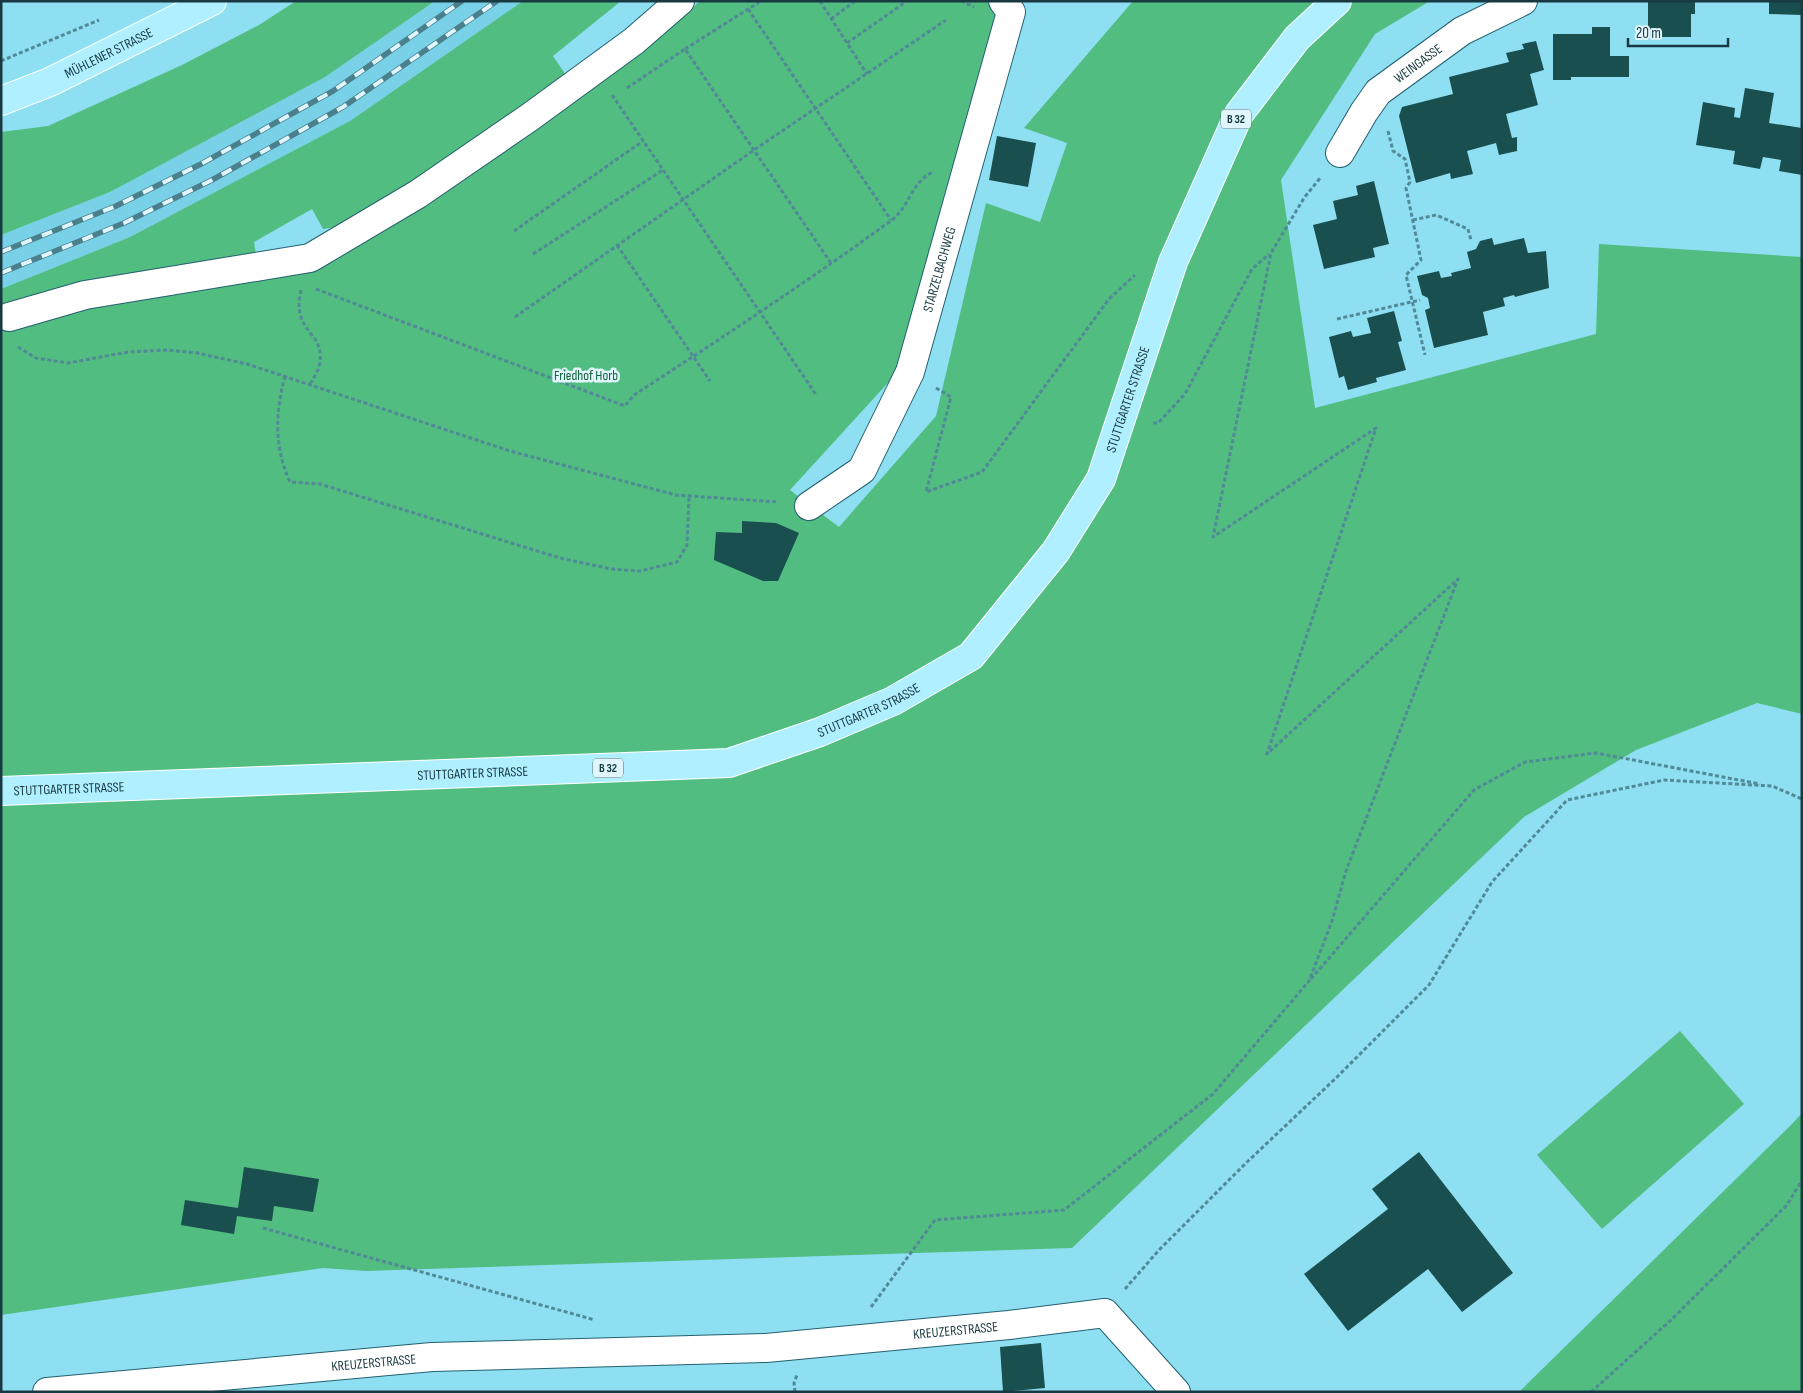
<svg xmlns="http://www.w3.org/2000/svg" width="1803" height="1393" font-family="'Sofia Sans Condensed',sans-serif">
	<rect width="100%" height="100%" fill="#8fdff3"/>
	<path fill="#78d1e7" d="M435,1H523L350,121L130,237L1,289V235L110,192L325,77Z"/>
	<g fill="#52bd80">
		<path d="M296,1H435L325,77L110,192L1,235V132L48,126L182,65L259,25Z"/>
		<path d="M523,1H621L553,56L568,78L351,225L323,229L312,209L254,242L256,254L1,313V289L130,237L350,121Z"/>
		<path d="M700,1H992L998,9L896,374L790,490L839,527L936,416L986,203L1040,222L1067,143L1024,128L1133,1H1430L1375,34L1281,180L1315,408L1596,334L1599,244L1802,257V714L1757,703L1636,750L1524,817L1072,1248L366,1271L323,1268L1,1315V329L79,303L316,270L642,51Z"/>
		<path d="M1680,1031L1744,1104L1602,1229L1537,1155Z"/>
		<path d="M1802,1113V1392H1519L1791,1125Z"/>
	</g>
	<g fill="#1a4f4f">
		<path d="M1648,1H1695V14H1691V37H1648Z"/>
		<path d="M1769,1H1802V15L1769,14Z"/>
		<path d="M1592,27H1610V56H1629V77H1571V80H1553V34H1592Z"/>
		<path d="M1536,41L1544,70L1530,74L1538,105L1506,114L1512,138L1517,137V151L1499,155L1496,143L1467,151L1473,174L1451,179L1450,173L1416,183L1399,116L1402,107L1453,94L1449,77L1509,62L1506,53L1524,49L1522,44Z"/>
		<path d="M1745,88L1774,93L1769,123L1802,128V175L1779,171L1781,160L1763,157L1760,169L1733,164L1735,151L1696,145L1703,102L1735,108L1734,117L1740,118Z"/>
		<path d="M997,136L1036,143L1028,187L989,180Z"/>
		<path d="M1374,181L1389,244L1373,248L1375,257L1324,269L1313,225L1337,219L1333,201L1358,195L1356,186Z"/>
		<path d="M1492,238L1494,245L1524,238L1528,253L1546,251L1549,288L1515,297L1514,295L1503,298L1505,306L1483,312L1488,335L1434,348L1425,310L1430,308L1428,298L1422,295L1417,276L1439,271L1441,278L1452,276L1451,273L1471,268L1467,252L1476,249L1480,241Z"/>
		<path d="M1394,311L1402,341L1398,342L1406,370L1376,378L1377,382L1348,390L1344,376L1339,378L1329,337L1351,331L1353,337L1371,333L1367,318Z"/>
		<path d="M742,521L776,523L799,533L778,581H763L714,560L716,532L742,533Z"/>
		<path d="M1419,1152L1513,1273L1462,1312L1428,1269L1348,1331L1304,1274L1388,1209L1372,1189Z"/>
		<path d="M244,1167L319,1179L313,1212L274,1206L272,1221L237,1216L234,1234L181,1225L185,1200L238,1208Z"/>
		<path d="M1041,1343L1045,1388L1003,1392L1000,1347Z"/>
	</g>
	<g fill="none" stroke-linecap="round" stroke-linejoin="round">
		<g stroke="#23606f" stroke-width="30">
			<g id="minor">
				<path id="s1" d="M1340,153L1364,112L1378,92L1462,31L1523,1"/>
				<path d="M9,317L85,295L310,258L418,194L530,117L634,41L680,1"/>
				<path id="s2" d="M809,506L862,470L910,372L1011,12L1003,1"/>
				<path id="s3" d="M47,1392L432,1357L766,1348L1009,1325L1105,1313L1176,1392"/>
			</g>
		</g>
		<g stroke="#fff" stroke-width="30">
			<g id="major">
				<path id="s4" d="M1,101L50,82L212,1"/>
				<path id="s5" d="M1,791L729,763L820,732L893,701L971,656L1056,551L1101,479L1173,262L1239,114L1297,38L1337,1"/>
			</g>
		</g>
		<g stroke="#518997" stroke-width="3" stroke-dasharray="4 2.5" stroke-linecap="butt">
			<path d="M820,1L867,74"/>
			<path d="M961,1L974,7"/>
			<path d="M748,9L891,220"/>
			<path d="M831,19L855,1"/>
			<path d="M847,43L907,1"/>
			<path d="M685,49L761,1"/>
			<path d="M1,61L99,20"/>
			<path d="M627,88L685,49L831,263"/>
			<path d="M612,95L817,396"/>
			<path d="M1388,131L1393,151L1405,159L1410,182L1406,188L1421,260L1406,275L1425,355"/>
			<path d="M1413,220L1436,215L1468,229L1471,240"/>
			<path d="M514,231L643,141"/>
			<path d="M617,245L710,381"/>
			<path d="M533,254L663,170"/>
			<path d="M316,289L625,406L634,395C722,338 808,281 892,220C909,207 912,181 933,172"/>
			<path d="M301,290C299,299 298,308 301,317C303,324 307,328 311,334C326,351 321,368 310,384"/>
			<path d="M515,317L754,150L946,20"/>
			<path d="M1337,319L1420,300"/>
			<path d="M18,347L36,358L68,363L128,352L166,350L197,353L247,364L510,451L676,495L778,502"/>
			<path d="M285,376C275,413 274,447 290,482L320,484L560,558L611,569L640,571L677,562L687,545L689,496"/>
			<path d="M936,388L951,397L926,492L982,472L1109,299L1135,275"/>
			<path d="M1153,423H1158L1185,394L1252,269L1269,254"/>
			<path d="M1311,979L1474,790L1525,762L1596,753L1760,784"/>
			<path d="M263,1228L595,1320"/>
			<path d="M1125,1289L1159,1250L1246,1163L1336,1078L1429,985L1492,882L1567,800L1664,780L1772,786L1802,799"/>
			<path d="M871,1307L935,1220L1064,1210L1213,1094L1309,981L1332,921L1346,871L1458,579L1267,754L1376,428L1213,537L1271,253L1304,198L1321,177"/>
			<path d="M795,1392L794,1383L797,1375"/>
			<path d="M1591,1392L1671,1320L1787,1205L1802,1180"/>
		</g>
		<use href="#minor" stroke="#fff" stroke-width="28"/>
		<use href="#major" stroke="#afefff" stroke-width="28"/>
		<g stroke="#4a7f8c" stroke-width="5.5">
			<g id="rail">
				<path d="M1,252L116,206L201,164L333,91L462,1"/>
				<path d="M1,273L124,223L212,180L343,107L497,1"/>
			</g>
		</g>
		<use href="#rail" stroke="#e0f6fc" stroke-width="4" stroke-dasharray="11" stroke-linecap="butt"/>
	</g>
	<g text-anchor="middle" stroke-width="5" stroke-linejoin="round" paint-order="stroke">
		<g fill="#e0f6fc" stroke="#547279" stroke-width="1">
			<rect x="1221" y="109.5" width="30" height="19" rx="4"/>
			<rect x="593" y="758.5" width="30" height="19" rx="4"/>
		</g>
		<g font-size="12" font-weight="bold" fill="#183941">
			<text x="1236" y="123">B 32</text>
			<text x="608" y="772">B 32</text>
		</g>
		<g font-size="14" fill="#183941" stroke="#e0f6fc">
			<text dy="5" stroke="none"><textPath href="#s4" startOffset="118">MÜHLENER STRASSE</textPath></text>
			<text dy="5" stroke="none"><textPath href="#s1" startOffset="121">WEINGASSE</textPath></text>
			<text dy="5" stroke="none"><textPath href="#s2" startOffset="280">STARZELBACHWEG</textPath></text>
			<text dy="5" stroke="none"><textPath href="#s5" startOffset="1298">STUTTGARTER STRASSE</textPath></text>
			<text dy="5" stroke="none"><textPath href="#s5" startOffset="878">STUTTGARTER STRASSE</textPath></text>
			<text dy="5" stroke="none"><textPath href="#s5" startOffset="472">STUTTGARTER STRASSE</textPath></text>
			<text dy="5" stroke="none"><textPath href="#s5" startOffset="68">STUTTGARTER STRASSE</textPath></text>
			<text dy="5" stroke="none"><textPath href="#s3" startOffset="911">KREUZERSTRASSE</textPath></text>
			<text dy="5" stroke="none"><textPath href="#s3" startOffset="328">KREUZERSTRASSE</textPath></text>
		</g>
		<g font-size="14" fill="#10623a" stroke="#e0f6fc">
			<text x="586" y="380">Friedhof Horb</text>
		</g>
	</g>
	<rect width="1803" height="1393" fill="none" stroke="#183941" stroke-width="5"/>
	<path d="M1628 38v8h100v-8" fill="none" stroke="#183941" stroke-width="2.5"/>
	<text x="1636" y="38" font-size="15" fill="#183941" stroke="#e0f6fc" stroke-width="4" paint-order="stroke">20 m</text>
</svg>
